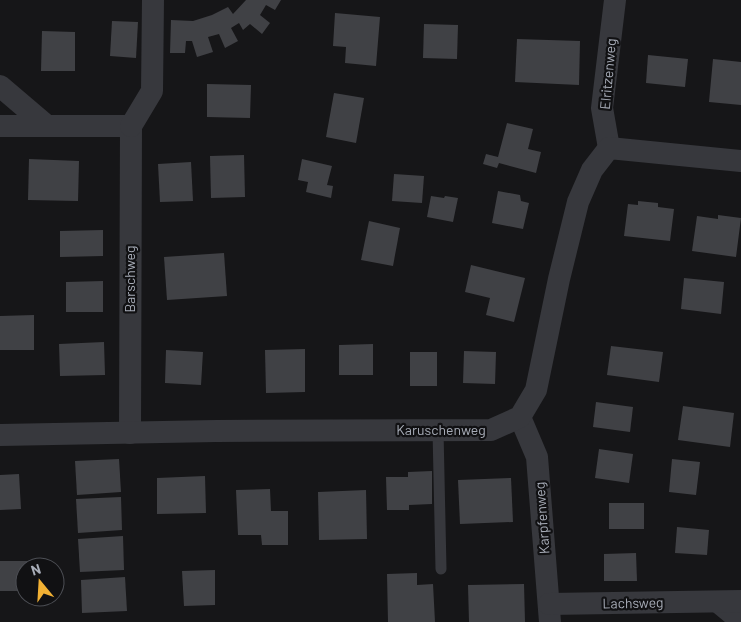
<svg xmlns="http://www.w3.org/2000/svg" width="741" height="622" font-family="Barlow,sans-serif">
	<rect width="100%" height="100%" fill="#161618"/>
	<g fill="#404145">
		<path d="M246,0H281L275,10L266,5L260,15L270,23L262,34L250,24L243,30L239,23L231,28L238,41L225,48L219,34L208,37L213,52L197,57L192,41H186L185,53H170L171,20L193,21L212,15L228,7L233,14Z"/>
		<path d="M335,13L380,17L376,66L345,63L346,47L333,46Z"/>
		<path d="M112,21L138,22L136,58L110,56Z"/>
		<path d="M424,24L458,25L457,59L423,58Z"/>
		<path d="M42,31L75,32V71H41Z"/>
		<path d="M517,39L580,41L579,85L515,82Z"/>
		<path d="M648,55L688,59L685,87L646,83Z"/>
		<path d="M713,59L741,62V105L709,102Z"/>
		<path d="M207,84L251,85L250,118L207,117Z"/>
		<path d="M334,93L364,98L356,143L326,137Z"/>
		<path d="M507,123L533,129L528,149L541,152L536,173L499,163L497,168L483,164L486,154L498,157Z"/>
		<path d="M244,155L245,197L211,198L210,156Z"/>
		<path d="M29,159L79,161L78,201L28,200Z"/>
		<path d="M302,159L332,166L327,185L333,186L331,198L306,192L308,182L298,180Z"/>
		<path d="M191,162L193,201L160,202L158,164Z"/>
		<path d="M394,174L424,176L422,203L392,201Z"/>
		<path d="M498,191L520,195L521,201L529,203L523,229L492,223Z"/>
		<path d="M431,196L444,198L445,196L458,198L453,222L427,217Z"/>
		<path d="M638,201L658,203V207L674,209L670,241L624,236L628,204L638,205Z"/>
		<path d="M718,215L741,218L736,257L692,251L697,216L718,219Z"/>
		<path d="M369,221L400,228L393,266L361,260Z"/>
		<path d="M103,230V256L60,257V231Z"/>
		<path d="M224,253L227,296L167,300L164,257Z"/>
		<path d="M471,265L525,278L514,322L486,315L490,298L465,292Z"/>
		<path d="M684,278L724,282L721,314L681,309Z"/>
		<path d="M103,281V312H66V282Z"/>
		<path d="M34,315V350H0V316Z"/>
		<path d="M104,342L105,375L60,376L59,344Z"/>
		<path d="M373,344V375H339V345Z"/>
		<path d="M611,346L663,352L659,382L607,375Z"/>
		<path d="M305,349V392L266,393L265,350Z"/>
		<path d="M166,350L203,352L201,385L165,383Z"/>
		<path d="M464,351L496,352L495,384L463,383Z"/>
		<rect x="410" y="352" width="27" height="34"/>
		<path d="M596,402L633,407L630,432L593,427Z"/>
		<path d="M683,406L734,413L730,447L678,440Z"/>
		<path d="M599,449L633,454L629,483L595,478Z"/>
		<path d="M119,459L121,492L77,495L75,461Z"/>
		<path d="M672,459L700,462L696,495L669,492Z"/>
		<path d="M432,471V504L409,505V510H387L386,477H408V472Z"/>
		<path d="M19,474L21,509L0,510V475Z"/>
		<path d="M205,476L206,513L157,514V478Z"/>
		<path d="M511,478L513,522L460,524L458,480Z"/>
		<path d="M270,489L271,511H288V545H262L261,535H238L236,490Z"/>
		<path d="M366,490L367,539L319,540L318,492Z"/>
		<path d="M121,497L122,530L78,533L76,499Z"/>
		<rect x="609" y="503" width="35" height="26"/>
		<path d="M677,527L709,530L707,555L675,553Z"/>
		<path d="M123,536L124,570L80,572L78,539Z"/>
		<path d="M636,553L637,581H604V554Z"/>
		<path d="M0,561H27V567H25V591H0Z"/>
		<path d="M215,570V605L184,606L182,571Z"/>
		<path d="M417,573V585L433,584L435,622H388L387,574Z"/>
		<path d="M125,577L127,611L82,613L81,580Z"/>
		<path d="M524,584L525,622H469L468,585Z"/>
	</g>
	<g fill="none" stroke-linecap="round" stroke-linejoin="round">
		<path stroke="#37383d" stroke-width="11" d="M438,430L441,569"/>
		<g stroke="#37383d" stroke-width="22">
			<path d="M0,86L47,126"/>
			<path d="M0,126H131L130,433"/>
			<path d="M131,126L152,91L153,0"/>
			<path d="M609,148L602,108L615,0"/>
			<path d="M520,417L537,457L550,622"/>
			<path d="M0,435L216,431L491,430L520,417L536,390L559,279L578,202L592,170L609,148L741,161"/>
			<path d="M718,602L741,621"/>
			<path d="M549,604L741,601"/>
		</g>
	</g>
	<g text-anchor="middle" stroke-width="4.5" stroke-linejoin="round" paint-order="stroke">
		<g font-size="14" fill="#a8adb8" stroke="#111113">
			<text transform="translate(608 74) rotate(-85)" y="5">Elritzenweg</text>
			<text transform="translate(130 279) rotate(-90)" y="5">Barschweg</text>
			<text x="441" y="435">Karuschenweg</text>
			<text transform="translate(542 518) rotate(-94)" y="5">Karpfenweg</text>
			<text transform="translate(633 603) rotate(-1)" y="5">Lachsweg</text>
		</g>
	</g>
	<g transform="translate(40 582) rotate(342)"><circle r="24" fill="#111113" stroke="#4d4f55"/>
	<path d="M0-4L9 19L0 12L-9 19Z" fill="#f2b134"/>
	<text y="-8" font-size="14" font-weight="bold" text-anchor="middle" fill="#a8adb8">N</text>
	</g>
</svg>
